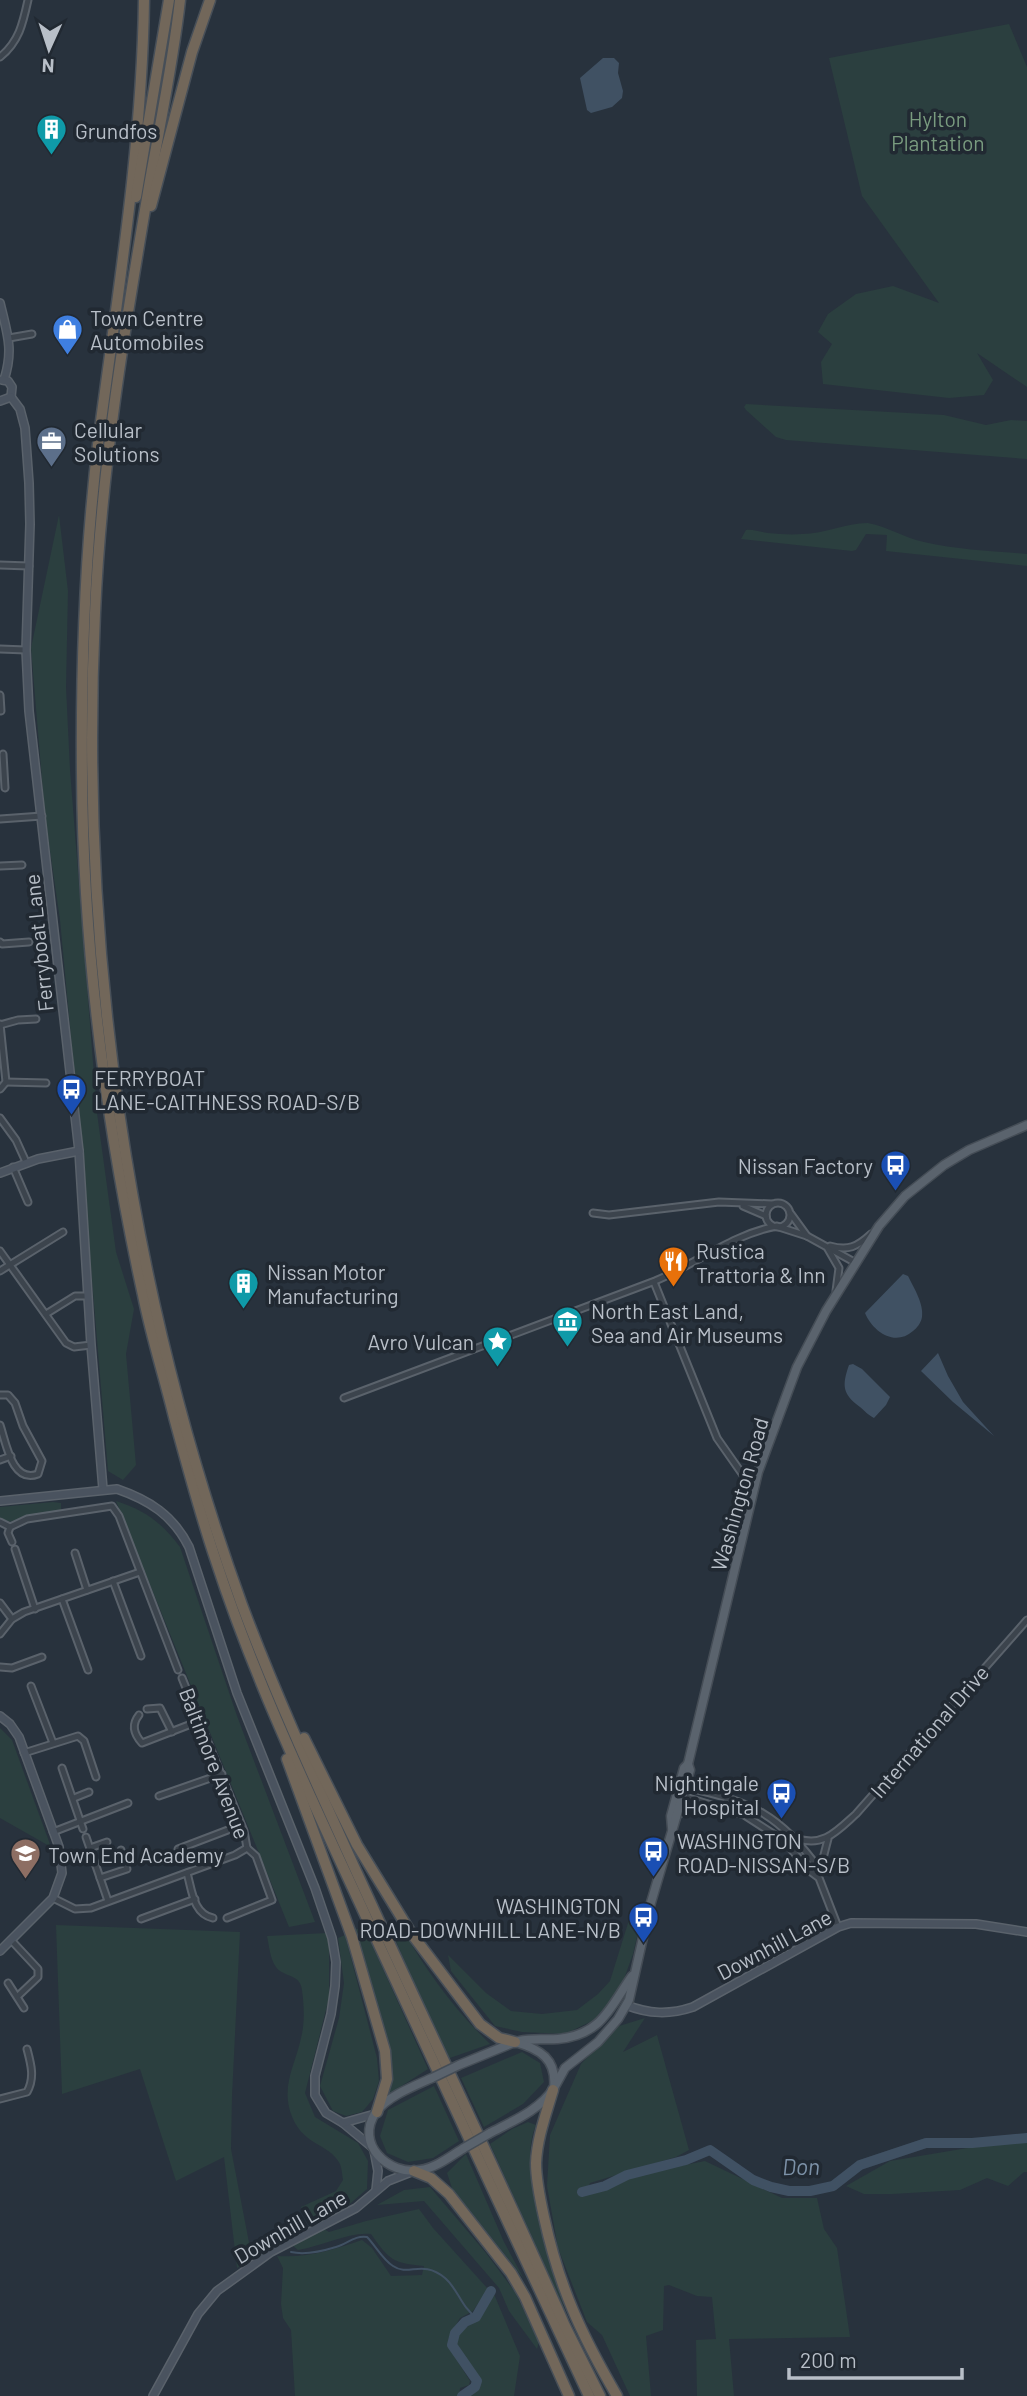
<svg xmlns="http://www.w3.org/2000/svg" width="1027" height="2396" viewBox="0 0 1027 2396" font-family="Barlow,sans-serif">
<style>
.green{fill:#2b3f3f}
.water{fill:#405163}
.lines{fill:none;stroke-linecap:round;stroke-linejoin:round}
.stream{stroke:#405163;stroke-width:2}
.river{stroke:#405163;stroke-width:10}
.street-casing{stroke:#5a626b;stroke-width:9}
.secondary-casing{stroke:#5a626b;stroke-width:10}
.primary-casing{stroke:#454d56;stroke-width:11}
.highway-casing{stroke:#474f58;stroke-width:13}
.street{stroke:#3c444d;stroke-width:5}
.secondary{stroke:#4a535f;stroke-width:7}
.primary{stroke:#5a636d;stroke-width:8}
.highway{stroke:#72675a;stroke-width:10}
.primary-bridge-casing{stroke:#454d56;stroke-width:11;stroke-linecap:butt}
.primary-bridge{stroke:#5a636d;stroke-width:8}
.labels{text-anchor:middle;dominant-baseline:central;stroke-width:7;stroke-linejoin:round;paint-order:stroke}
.park-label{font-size:21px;fill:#799b7f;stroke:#212932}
.poi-label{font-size:21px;fill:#b8bfc8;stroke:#212932;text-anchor:start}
.street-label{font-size:21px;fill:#b8bfc8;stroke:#212932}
.water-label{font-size:23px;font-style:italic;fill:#7c91a7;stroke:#212932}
</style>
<rect width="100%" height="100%" fill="#28323d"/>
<!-- green -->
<g class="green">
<polygon points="1009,24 1027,67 1027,387 977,353 993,380 984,395 949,398 823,384 821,362 832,344 818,332 828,314 856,294 893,286 939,303 862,196 829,58"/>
<polygon points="746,404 944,415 986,425 1011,420 1027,421 1027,459 786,440 776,437 746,410 744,407"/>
<polygon points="59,515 68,591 66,687 70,770 97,1113 116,1252 134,1309 126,1354 136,1465 123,1480 108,1471 77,1101 60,920 45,816 31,648"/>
<path d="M868,523c20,4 37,15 56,19 34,8 69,9 103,12v12l-141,-15 1,-16 -21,-1 -10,16 -4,1 -111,-12 5,-9c7,-1 14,2 22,3 11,1 23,2 34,1 23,0 43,-11 66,-11z"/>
<path d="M116,1501c30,10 45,21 64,46l57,169 78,206 -26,5z"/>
<polygon points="53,1502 61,1503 61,1511 31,1515 10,1522 0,1519 0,1507"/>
<polygon points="0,1728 12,1740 51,1847 0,1818"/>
<polygon points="629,1920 641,1920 633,1954 620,1990 594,2020 565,2034 522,2032 495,2026 451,1971 448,1955 486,1993 511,2011 542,2014 577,2010 598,1994 610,1981"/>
<polygon points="56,1925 240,1932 232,2096 231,2149 252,2258 237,2268 224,2157 176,2181 140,2069 62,2094"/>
<path d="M402,1928c23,42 53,82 88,116l-43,15 -56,-129z"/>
<polygon points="355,1929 365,1929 428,2069 386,2096 391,2083 391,2058"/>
<path d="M327,1933l2,11v54l-24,95 10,24 43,26 10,18 -1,28 -22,19 -36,14 -8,-15 35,-16 7,-11c-1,-5 -1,-11 -3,-16 -11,-22 -39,-17 -50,-53 -8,-28 6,-48 11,-73 4,-15 3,-33 1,-48 -2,-17 -18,-12 -26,-23 -6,-8 -7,-22 -9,-31z"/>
<polygon points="345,1935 377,2058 379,2081 373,2099 362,2112 346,2116 333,2111 320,2086 339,2018 344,1983 338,1938"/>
<polygon points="645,2018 623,2052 657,2035 689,2150 676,2157 590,2183 587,2192 645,2173 705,2161 782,2198 817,2198 824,2229 837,2248 850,2337 729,2339 734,2396 697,2396 696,2340 716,2339 712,2297 697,2296 669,2285 664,2286 663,2330 646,2336 651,2396 630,2396 602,2335 587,2322 558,2248 547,2186 550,2135 581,2064 616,2027"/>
<polygon points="522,2052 540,2063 544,2082 523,2104 484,2127 461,2078"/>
<polygon points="434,2086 459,2141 433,2158 408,2162 387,2153 380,2136 388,2110"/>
<path d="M528,2122l8,3c-20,44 16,145 31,191l-77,-172 22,-15z"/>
<polygon points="1027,2138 1027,2172 1024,2172 1008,2186 987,2178 960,2190 892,2194 864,2194 846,2186 890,2161"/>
<polygon points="466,2154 504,2242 524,2279 452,2188 447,2173"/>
<polygon points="430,2187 486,2253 515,2292 539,2342 537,2349 509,2311 499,2288 424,2201 377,2205 404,2190"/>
<path d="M419,2209l14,19 55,61 -15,22 -13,7 -11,19 -1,9 22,35 -1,4 -9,3 -1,8h-164l-4,-66 -8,-12 -2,-14 2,-36 -6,-12c31,2 56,-6 85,-16l10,8 19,28 31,-1 2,-9c-31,-3 -35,-6 -53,-32 -23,-2 -48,12 -73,16l-6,-5 30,-17 7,4 37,-11z"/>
<polygon points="494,2294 520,2356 514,2396 467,2396 480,2387 477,2376 454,2343 458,2333 479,2319"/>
</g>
<!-- water -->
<g class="water">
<polygon points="603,58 614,58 619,63 618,73 623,91 622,98 612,107 591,113 587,110 580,78"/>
<path d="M903,1274l5,2c6,12 16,28 14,41 -1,6 -5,11 -9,14 -18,16 -40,1 -48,-18z"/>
<polygon points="938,1353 948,1376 963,1402 994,1436 953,1402 921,1371"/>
<path d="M853,1364l9,5 28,28 -4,8 -12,13c-6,-3 -9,-7 -14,-11 -18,-13 -18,-22 -11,-42z"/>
</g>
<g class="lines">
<!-- stream -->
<path class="stream" d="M291,2252c13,3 32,-1 45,-5 11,-3 19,-12 31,-10 8,8 16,23 26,29 16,11 29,-7 52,12 13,11 16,29 31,39"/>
<!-- river -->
<g class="river">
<polyline points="582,2192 605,2186 627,2175 686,2160 710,2150 753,2180 771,2187 789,2191 810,2191 833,2186 860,2165 926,2143 972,2143 1027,2138"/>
<polyline points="462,2396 475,2387 477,2381 452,2345 455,2333 465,2322 476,2317 491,2291"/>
</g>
<defs>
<g id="street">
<path d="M0,57c19,-15 23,-34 28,-57"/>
<polyline points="9,338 32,334"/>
<polyline points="0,565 29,566"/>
<polyline points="0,649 26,650"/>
<polyline points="0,695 1,711"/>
<polyline points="3,754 5,788"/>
<polyline points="0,819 42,816"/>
<polyline points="0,866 22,865"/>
<polyline points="0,942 2,944 29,942"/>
<polyline points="0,1024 6,1082 0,1089"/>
<polyline points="0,1025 18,1020 36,1019"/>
<polyline points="6,1082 46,1083"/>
<polyline points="0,1118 16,1140 26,1162"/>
<polyline points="13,1167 28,1202"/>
<circle cx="778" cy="1215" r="12"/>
<polyline points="743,1206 766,1216"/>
<polyline points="593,1213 609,1215 719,1202 772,1204"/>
<polyline points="791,1214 807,1236"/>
<polyline points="779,1227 807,1236 856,1263"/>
<path d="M830,1246c18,5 27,1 41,-12"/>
<polyline points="828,1249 839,1268 836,1291"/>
<polyline points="0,1251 66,1343 74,1347 91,1345"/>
<polyline points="0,1271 63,1232"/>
<polyline points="654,1282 717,1438 745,1478"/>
<polyline points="46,1314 75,1296 87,1296"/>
<path d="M0,1395h8l7,8 8,23 19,35 -4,13c-26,10 -32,-31 -38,-49"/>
<path d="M344,1398l311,-117c41,-17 78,-47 122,-55"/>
<polyline points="0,1460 11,1456"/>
<polyline points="0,1522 10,1527"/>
<polyline points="10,1527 27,1519 112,1506 119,1516 178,1670"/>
<polyline points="10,1527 8,1533 12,1542"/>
<polyline points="15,1549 35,1609"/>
<polyline points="75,1553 87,1590"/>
<polyline points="113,1581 141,1656"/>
<polyline points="62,1599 88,1670"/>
<polyline points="0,1603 12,1619"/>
<polyline points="0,1634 12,1619 24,1612 140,1572"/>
<polyline points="0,1667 12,1668 42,1657"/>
<polyline points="182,1678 244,1831 247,1848"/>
<polyline points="31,1686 53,1743"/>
<polyline points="147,1709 160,1708 172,1732"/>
<path d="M139,1715c-8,10 -5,19 3,28l57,-22"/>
<polyline points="24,1753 78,1736 84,1741 96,1777"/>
<polyline points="62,1768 83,1829"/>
<path d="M685,1787c68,15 94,27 135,83"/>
<polyline points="159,1796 222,1774"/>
<polyline points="682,1796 744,1815 783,1840 811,1872 819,1878 838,1927"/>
<polyline points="74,1798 89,1792"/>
<polyline points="678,1815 691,1807 707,1804"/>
<polyline points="53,1832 128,1803"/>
<polyline points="86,1837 108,1901"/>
<path d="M796,1838c27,10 41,-7 60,-24l171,-194"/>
<polyline points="90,1848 107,1842"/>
<polyline points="178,1849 241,1825"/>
<polyline points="820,1870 828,1839"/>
<path d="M187,1873c5,17 6,41 26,45"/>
<polyline points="100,1878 127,1869 121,1850"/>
<polyline points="53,1898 75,1909 91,1908 235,1855 247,1848"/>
<polyline points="227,1918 272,1900 256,1856 247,1848"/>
<polyline points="141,1919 195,1899"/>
<polyline points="11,1940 38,1969 38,1977 18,1996"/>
<polyline points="8,1983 24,2008"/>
<path d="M0,2099l27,-7c8,-14 4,-28 0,-43"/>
</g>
<g id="secondary">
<path d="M0,303c7,30 14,46 4,77"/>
<polyline points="2,380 8,381 12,387 11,397"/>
<polyline points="11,397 20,409 25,428 29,483 30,524 26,650 29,711 79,1151 91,1345 103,1489"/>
<polyline points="0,401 11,397"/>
<polyline points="0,1173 38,1159 79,1151"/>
<path d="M0,1501l117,-12c32,11 56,26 72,58l48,146 78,195 17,50 4,24 -1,24 -4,28 -16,62v19l11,18 17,10 30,25"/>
<polyline points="0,1716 10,1724 19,1737 59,1847 62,1873 53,1898 0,1951"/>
<path d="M626,2005c23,9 43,10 67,2l145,-80 13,-4 125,1 51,8"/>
<polyline points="343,2123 375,2114"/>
<polyline points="374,2150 378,2171 376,2190"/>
<polyline points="153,2396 198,2314 217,2291 271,2252 356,2208 388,2181 411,2172"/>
</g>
<g id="primary">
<polyline points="672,1828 671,1816 684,1768 688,1764 758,1472 797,1367 826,1311 879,1226 905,1196 944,1165 969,1150 1027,1125"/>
<path d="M519,2041c13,-3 26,-1 39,-2 44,-4 52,-32 74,-63"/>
<path d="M459,2065l56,-23c25,7 42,17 39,46 -14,22 -41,33 -64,45"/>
<path d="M432,2078c-18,8 -44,18 -56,34 -22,32 13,64 44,58 16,-2 31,-14 44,-22"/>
<polyline points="554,2088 565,2068 598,2042 618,2019 629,2000 650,1906 690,1770 688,1764"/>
</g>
<g id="highway">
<path d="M144,0c-2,147 -26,291 -45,436 -14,112 -18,225 -17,338 1,175 24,351 61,521 8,41 21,81 31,122 13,48 26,97 42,144 40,123 97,241 151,358 73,159 148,318 222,477"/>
<path d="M180,0c-7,64 -21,128 -32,192 -24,140 -47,279 -53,421 -16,335 33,677 147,992 34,91 75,180 115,268 69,151 141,301 208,453l35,70"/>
<polyline points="136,197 169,0"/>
<polyline points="151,206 192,52 210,0"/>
<polyline points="304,1738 357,1845 411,1933 480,2024 499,2038 515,2042"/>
<polyline points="287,1759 352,1937 385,2051 387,2079 377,2112"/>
<path d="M553,2090c-7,24 -16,48 -17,73 0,18 4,36 8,54 15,70 37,117 73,179"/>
<polyline points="414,2171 431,2178 449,2194 511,2273 525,2297 569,2396"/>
</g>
</defs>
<!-- street casing -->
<use href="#street" class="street-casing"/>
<!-- secondary casing -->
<use href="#secondary" class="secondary-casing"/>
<!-- primary casing -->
<use href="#primary" class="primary-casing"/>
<!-- highway casing -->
<use href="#highway" class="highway-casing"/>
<!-- street -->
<use href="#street" class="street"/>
<!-- secondary -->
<use href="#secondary" class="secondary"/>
<!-- primary -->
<use href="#primary" class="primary"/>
<!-- highway -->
<use href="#highway" class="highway"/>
<defs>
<g id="primary-bridge">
<polyline points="432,2078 459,2065"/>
<polyline points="464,2148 490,2133"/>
</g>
</defs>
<!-- primary-bridge casing -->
<use href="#primary-bridge" class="primary-bridge-casing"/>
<!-- primary-bridge -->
<use href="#primary-bridge" class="primary-bridge"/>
</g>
<!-- icons -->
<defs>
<symbol id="building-pin" viewBox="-11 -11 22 30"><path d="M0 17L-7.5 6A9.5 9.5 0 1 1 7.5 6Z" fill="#0f9aa8" stroke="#212932"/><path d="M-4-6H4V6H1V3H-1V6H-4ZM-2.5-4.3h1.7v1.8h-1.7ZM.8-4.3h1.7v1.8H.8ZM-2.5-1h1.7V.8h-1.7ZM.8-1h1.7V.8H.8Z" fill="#fff"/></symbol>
<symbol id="shop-pin" viewBox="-11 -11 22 30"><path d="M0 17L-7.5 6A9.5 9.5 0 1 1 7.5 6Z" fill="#3f7fe0" stroke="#212932"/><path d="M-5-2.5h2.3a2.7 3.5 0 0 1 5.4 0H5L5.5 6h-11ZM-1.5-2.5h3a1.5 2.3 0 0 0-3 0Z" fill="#fff"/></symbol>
<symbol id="office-pin" viewBox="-11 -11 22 30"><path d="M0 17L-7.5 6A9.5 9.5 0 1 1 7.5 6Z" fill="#5c6f8a" stroke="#212932"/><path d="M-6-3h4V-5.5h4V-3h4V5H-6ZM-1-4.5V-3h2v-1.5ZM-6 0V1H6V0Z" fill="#fff"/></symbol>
<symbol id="bus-pin" viewBox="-11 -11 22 30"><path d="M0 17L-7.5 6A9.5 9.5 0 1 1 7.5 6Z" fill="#1a4fb4" stroke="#212932"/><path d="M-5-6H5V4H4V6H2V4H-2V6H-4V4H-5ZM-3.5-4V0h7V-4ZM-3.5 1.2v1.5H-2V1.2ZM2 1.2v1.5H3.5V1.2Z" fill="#fff"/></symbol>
<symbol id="restaurant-pin" viewBox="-11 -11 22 30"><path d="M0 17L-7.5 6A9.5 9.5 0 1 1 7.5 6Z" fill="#e8710a" stroke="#212932"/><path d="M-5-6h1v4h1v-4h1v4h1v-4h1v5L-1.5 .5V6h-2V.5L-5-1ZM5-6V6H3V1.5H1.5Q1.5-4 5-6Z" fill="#fff"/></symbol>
<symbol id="museum-pin" viewBox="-11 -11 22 30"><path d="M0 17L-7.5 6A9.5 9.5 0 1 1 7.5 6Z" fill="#0f9aa8" stroke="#212932"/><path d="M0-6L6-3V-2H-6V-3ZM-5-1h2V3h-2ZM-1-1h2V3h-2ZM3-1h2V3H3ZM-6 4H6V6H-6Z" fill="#fff"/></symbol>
<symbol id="sight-pin" viewBox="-11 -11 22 30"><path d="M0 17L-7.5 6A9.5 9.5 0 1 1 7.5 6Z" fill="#0f9aa8" stroke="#212932"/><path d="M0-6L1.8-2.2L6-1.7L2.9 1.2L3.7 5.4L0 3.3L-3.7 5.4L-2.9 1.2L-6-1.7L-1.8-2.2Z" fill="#fff"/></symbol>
<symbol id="school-pin" viewBox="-11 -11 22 30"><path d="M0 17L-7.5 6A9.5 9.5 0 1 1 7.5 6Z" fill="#8d6e63" stroke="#212932"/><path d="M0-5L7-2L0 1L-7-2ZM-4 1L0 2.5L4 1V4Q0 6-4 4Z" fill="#fff"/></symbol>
</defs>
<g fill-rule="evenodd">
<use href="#building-pin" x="34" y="112" width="35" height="47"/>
<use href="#shop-pin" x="50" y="312" width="35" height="47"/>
<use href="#office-pin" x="34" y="424" width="35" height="47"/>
<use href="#bus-pin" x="54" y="1072" width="35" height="47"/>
<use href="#bus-pin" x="878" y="1148" width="35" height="47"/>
<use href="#restaurant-pin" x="656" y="1244" width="35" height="47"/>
<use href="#building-pin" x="226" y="1266" width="35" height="47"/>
<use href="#museum-pin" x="550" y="1304" width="35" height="47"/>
<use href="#sight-pin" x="480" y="1324" width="35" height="47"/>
<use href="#bus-pin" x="764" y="1776" width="35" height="47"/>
<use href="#bus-pin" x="636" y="1834" width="35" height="47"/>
<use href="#school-pin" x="8" y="1836" width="35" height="47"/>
<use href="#bus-pin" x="626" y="1900" width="35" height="47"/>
</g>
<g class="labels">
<!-- park labels -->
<g class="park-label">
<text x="938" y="118">Hylton<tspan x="938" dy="24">Plantation</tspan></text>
</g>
<!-- poi labels -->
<g class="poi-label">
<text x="75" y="130">Grundfos</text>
<text x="90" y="317">Town Centre<tspan x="90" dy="24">Automobiles</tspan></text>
<text x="74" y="429">Cellular<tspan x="74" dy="24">Solutions</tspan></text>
<text x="94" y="1077">FERRYBOAT<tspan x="94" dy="24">LANE-CAITHNESS ROAD-S/B</tspan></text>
<text x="873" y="1165" text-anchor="end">Nissan Factory</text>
<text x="696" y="1250">Rustica<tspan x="696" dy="24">Trattoria &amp; Inn</tspan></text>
<text x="267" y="1271">Nissan Motor<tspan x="267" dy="24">Manufacturing</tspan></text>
<text x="591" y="1310">North East Land,<tspan x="591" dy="24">Sea and Air Museums</tspan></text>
<text x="474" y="1341" text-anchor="end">Avro Vulcan</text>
<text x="759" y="1782" text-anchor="end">Nightingale<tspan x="759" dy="24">Hospital</tspan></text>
<text x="677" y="1840">WASHINGTON<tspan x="677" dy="24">ROAD-NISSAN-S/B</tspan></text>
<text x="48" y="1854">Town End Academy</text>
<text x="621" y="1905" text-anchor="end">WASHINGTON<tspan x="621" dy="24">ROAD-DOWNHILL LANE-N/B</tspan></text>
</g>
<!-- street labels -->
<g class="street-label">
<text transform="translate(38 943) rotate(-96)">Ferryboat Lane</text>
<text transform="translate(739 1494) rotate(-74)">Washington Road</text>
<text transform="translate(929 1731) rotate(-49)">International Drive</text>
<text transform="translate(215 1763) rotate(69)">Baltimore Avenue</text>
<text transform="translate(774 1944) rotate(-28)">Downhill Lane</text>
<text transform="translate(290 2226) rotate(-30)">Downhill Lane</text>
</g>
<!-- water labels -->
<g class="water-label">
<text transform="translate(801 2166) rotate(-1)">Don</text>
</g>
</g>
<!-- north arrow -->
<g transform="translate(49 49) rotate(183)" stroke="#212932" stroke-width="5" paint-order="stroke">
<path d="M0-5L12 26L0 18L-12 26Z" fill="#b8bfc8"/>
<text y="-10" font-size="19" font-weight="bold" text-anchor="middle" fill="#b8bfc8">N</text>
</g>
<!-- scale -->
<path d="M789 2368v10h173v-10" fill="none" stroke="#b8bfc8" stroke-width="3.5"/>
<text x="800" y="2368" font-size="21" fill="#b8bfc8" stroke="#212932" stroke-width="5" paint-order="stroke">200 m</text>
</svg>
